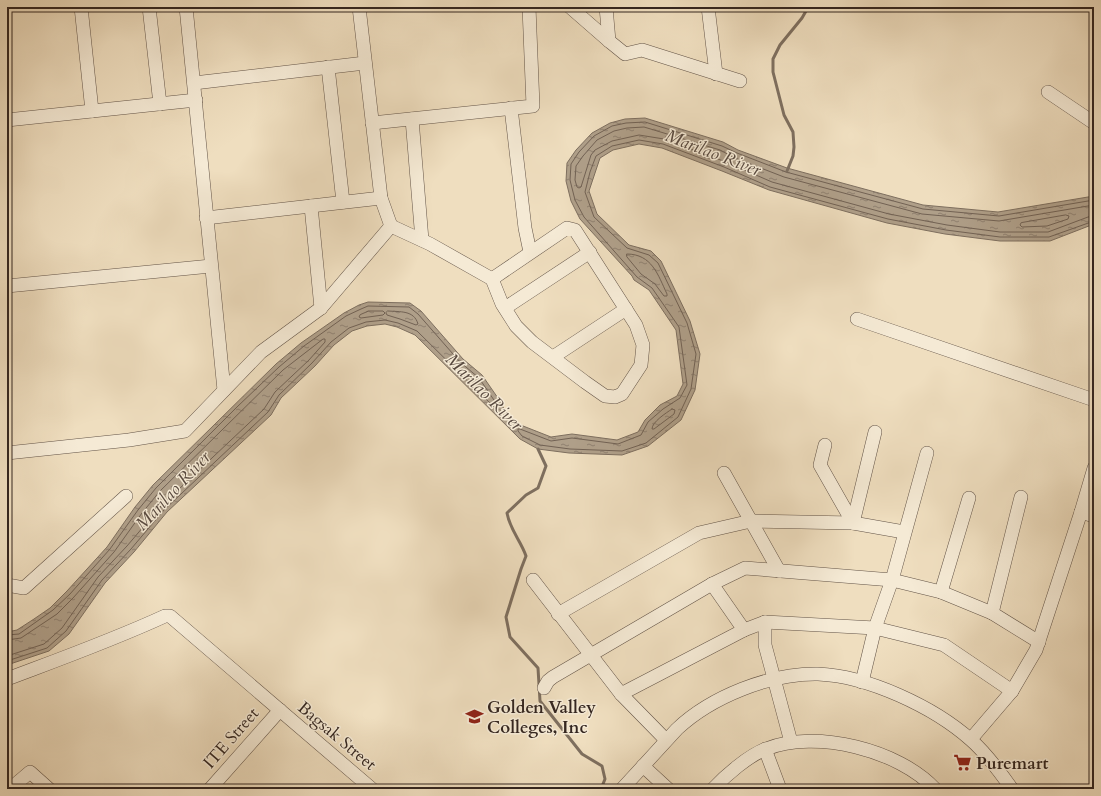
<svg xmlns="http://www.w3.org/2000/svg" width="1101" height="796" viewBox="0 0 1101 796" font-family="Cardo,serif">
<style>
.water{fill:url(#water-ripples);stroke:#7e6f5f}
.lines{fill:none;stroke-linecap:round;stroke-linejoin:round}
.shore{stroke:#726254;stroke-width:1}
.stream{stroke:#7e6f5f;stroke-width:3}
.minor-casing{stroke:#635448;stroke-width:14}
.minor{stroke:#f5ead5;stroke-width:13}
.labels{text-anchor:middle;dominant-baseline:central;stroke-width:3;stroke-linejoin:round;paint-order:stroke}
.poi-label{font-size:17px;font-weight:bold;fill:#342620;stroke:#f5ead5;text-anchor:start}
.street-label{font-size:17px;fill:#342620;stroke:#f5ead5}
.water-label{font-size:18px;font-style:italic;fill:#594a40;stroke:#f5ead5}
</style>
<defs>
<pattern id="water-ripples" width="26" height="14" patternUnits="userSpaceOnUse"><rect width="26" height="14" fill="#af9f89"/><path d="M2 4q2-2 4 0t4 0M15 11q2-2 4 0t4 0" fill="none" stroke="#8f8170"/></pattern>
</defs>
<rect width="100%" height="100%" fill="#efdebf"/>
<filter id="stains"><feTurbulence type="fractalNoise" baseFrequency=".005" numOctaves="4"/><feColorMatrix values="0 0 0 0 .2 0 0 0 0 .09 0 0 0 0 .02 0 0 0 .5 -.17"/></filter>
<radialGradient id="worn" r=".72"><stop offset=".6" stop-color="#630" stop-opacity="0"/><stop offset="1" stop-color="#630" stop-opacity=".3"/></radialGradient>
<!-- water -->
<polygon class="water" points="645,118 723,142 738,150 787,168 923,205 998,212 1094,196 1094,224 1050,241 1000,241 945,234 887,223 769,190 722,171 662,148 639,144 613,150 600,158 589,191 597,214 629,245 651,251 661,261 690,321 700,354 695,390 681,420 648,446 622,455 569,453 538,449 520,439 415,335 397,327 385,324 367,326 352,331 334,345 315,366 281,398 271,415 167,512 134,552 105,583 69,634 49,651 7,665 7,632 17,630 34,619 50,608 67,591 107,547 135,507 153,485 276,364 301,343 344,313 359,305 368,302 410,303 421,311 463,359 482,375 500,401 506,413 518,424 551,437 572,434 617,440 638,432 645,420 660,405 677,396 683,384 676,330 649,290 634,280 632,276 580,219 571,201 566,181 567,163 576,150 592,133 610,123 625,119"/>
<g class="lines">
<!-- shore -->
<g class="shore">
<polyline points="1094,200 999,216 923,209 786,172 737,153 722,146 645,122 626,123 612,126 594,136 579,152 571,164 570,180 575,200 584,217 637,277 652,288 679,327 687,385 680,398 663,409 648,422 641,435 618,444 572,438 551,441 520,429 518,429 518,431 522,436 540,445 570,449 622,451 646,443 678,417 691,389 696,354 687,323 658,263 649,255 627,248 594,217 585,192 590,172 596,156 612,146 639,140 663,144 724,167 770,187 888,219 946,230 1000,237 1049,237 1094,221"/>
<polyline points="1094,205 999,221 922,214 784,177 735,158 720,150 644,127 627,128 614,131 597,140 583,156 576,166 575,180 577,187 579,188 581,187 591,155 595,150 612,141 639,135 664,139 726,162 772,182 889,214 947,225 1000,232 1048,232 1088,217 1094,216"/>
<polygon points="1066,215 1069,216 1068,219 1047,226 1022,227 1020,225 1021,223"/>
<path d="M627,254c25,0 31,21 40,40v2h-3l-9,-12 -14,-10 -14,-17z"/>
<polygon points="369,311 383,311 385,313 383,315 361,318 359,317 360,315"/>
<path d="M388,311c12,1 26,-1 30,13l-2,1 -16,-6 -13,-4 -1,-2z"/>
<path d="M672,409l3,1 -1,4 -20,15h-2c0,-7 14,-16 20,-20z"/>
<polyline points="7,635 19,634 53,610 70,594 110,549 138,510 156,488 238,406 279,367 304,346 346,316 361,309 368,306 409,307 418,314 460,362 479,378 498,406 497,409 495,408 417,331 398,323 385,320 366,322 349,328 331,342 312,363 279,395 268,412 164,510 131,549 102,580 66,631 47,648 7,661"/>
<polyline points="7,640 21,638 57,614 73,598 114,552 142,513 160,491 283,370 323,339 325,339 325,342 309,360 275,392 264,409 161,506 127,546 98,577 62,628 44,644 7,656"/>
</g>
<!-- stream -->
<g class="stream">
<polyline points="787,171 793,156 794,147 793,132 784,115 773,72 773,59 780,45 802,18 806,11 807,7"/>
<path d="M538,449l8,17 -8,22 -12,7 -19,18c3,17 14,28 19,43l-5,13 -15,48 4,20 28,31 2,33 42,53 20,12 3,13 -4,10"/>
</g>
<defs>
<g id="minor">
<polyline points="81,7 92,111"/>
<polyline points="149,7 160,104"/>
<polyline points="186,7 224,390"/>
<polyline points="359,7 381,198 391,226"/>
<polyline points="570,7 609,41 625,54 642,50 740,81"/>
<polyline points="606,7 609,41"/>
<polyline points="708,7 716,74"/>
<polyline points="328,67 343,202"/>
<polyline points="194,83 365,63"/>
<polyline points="1048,92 1094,123"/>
<polyline points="511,108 525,228 530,252"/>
<polyline points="412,119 422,240"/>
<polyline points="7,120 196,100"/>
<polyline points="372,123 533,106 529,7"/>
<polyline points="311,206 321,308"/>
<polyline points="206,218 381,198"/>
<polyline points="391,226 430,244 492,279 502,304 516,326 532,342 585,382 605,396 615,397 622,394 641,365 643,345 636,325 575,230 567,228 492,279"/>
<polyline points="7,286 211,266"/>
<polyline points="505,308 590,252"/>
<polyline points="857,319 1094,400"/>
<polyline points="553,357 626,309"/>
<polyline points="825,445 820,465 853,523"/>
<polyline points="7,453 129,440 185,431 261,352 321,308 391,226"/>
<polyline points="724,473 779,571"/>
<polyline points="1081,512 1094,516"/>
<polyline points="853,523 875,432"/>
<polyline points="533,580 621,694 666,740"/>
<polyline points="712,584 744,630"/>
<polyline points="7,585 24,588 126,496"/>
<polyline points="941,592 969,498"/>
<polyline points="992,613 1021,497"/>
<polyline points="558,614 699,533 751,521 853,523 904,532"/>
<polyline points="765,622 765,645 791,742"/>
<path d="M7,679c53,-20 106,-39 158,-63h5l202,173"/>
<polyline points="862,682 875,628 892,580 927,453"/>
<polyline points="544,688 548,681 553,677 712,584 745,568 892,580 941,592 992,613 1039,642"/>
<polyline points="621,694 744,630 765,622 875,628 944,645 1012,691"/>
<polyline points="971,739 1012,691 1036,650 1081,512 1094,468"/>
<polyline points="765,749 780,789"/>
<polyline points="643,766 668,789"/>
<polyline points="10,789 30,772 49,789"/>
<polyline points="210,789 280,710"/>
<path d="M622,789l55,-60c34,-32 93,-56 141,-55 50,2 116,33 153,66 16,14 29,32 41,49"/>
<path d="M713,789c12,-13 36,-34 53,-40 50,-20 133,1 169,40"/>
</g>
</defs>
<!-- minor casing -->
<use href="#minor" class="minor-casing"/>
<!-- minor -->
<use href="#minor" class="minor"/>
</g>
<!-- icons -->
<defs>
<symbol id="school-bare" viewBox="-9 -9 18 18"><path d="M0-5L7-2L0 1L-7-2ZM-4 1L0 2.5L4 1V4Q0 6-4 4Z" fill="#8f2418" stroke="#f5ead5" stroke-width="2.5" paint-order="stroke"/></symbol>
<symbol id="supermarket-bare" viewBox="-9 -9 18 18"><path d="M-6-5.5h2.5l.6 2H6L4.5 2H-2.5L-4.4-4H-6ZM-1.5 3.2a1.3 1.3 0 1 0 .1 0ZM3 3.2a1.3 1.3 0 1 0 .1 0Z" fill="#8f2418" stroke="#f5ead5" stroke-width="2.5" paint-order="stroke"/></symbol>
</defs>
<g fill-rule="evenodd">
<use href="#school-bare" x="462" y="704" width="25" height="25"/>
<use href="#supermarket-bare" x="950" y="750" width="25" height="25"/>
</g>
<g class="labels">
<!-- poi labels -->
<g class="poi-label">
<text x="487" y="707">Golden Valley<tspan x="487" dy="20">Colleges, Inc</tspan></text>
<text x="976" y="763">Puremart</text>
</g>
<!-- street labels -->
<g class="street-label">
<text transform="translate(337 736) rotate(40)">Bagsak Street</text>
<text transform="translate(231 738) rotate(-49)">ITE Street</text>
</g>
<!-- water labels -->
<g class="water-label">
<text transform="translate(713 153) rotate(21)">Marilao River</text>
<text transform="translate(484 392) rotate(45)">Marilao River</text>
<text transform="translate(173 491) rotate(-47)">Marilao River</text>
</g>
</g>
<!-- margin -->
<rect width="1101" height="796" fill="none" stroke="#efdebf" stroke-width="24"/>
<rect x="8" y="8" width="1085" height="780" fill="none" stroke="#342620" stroke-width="2"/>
<rect x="12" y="12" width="1077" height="772" fill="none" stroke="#342620"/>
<rect width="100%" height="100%" filter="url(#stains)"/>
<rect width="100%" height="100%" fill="url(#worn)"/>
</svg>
